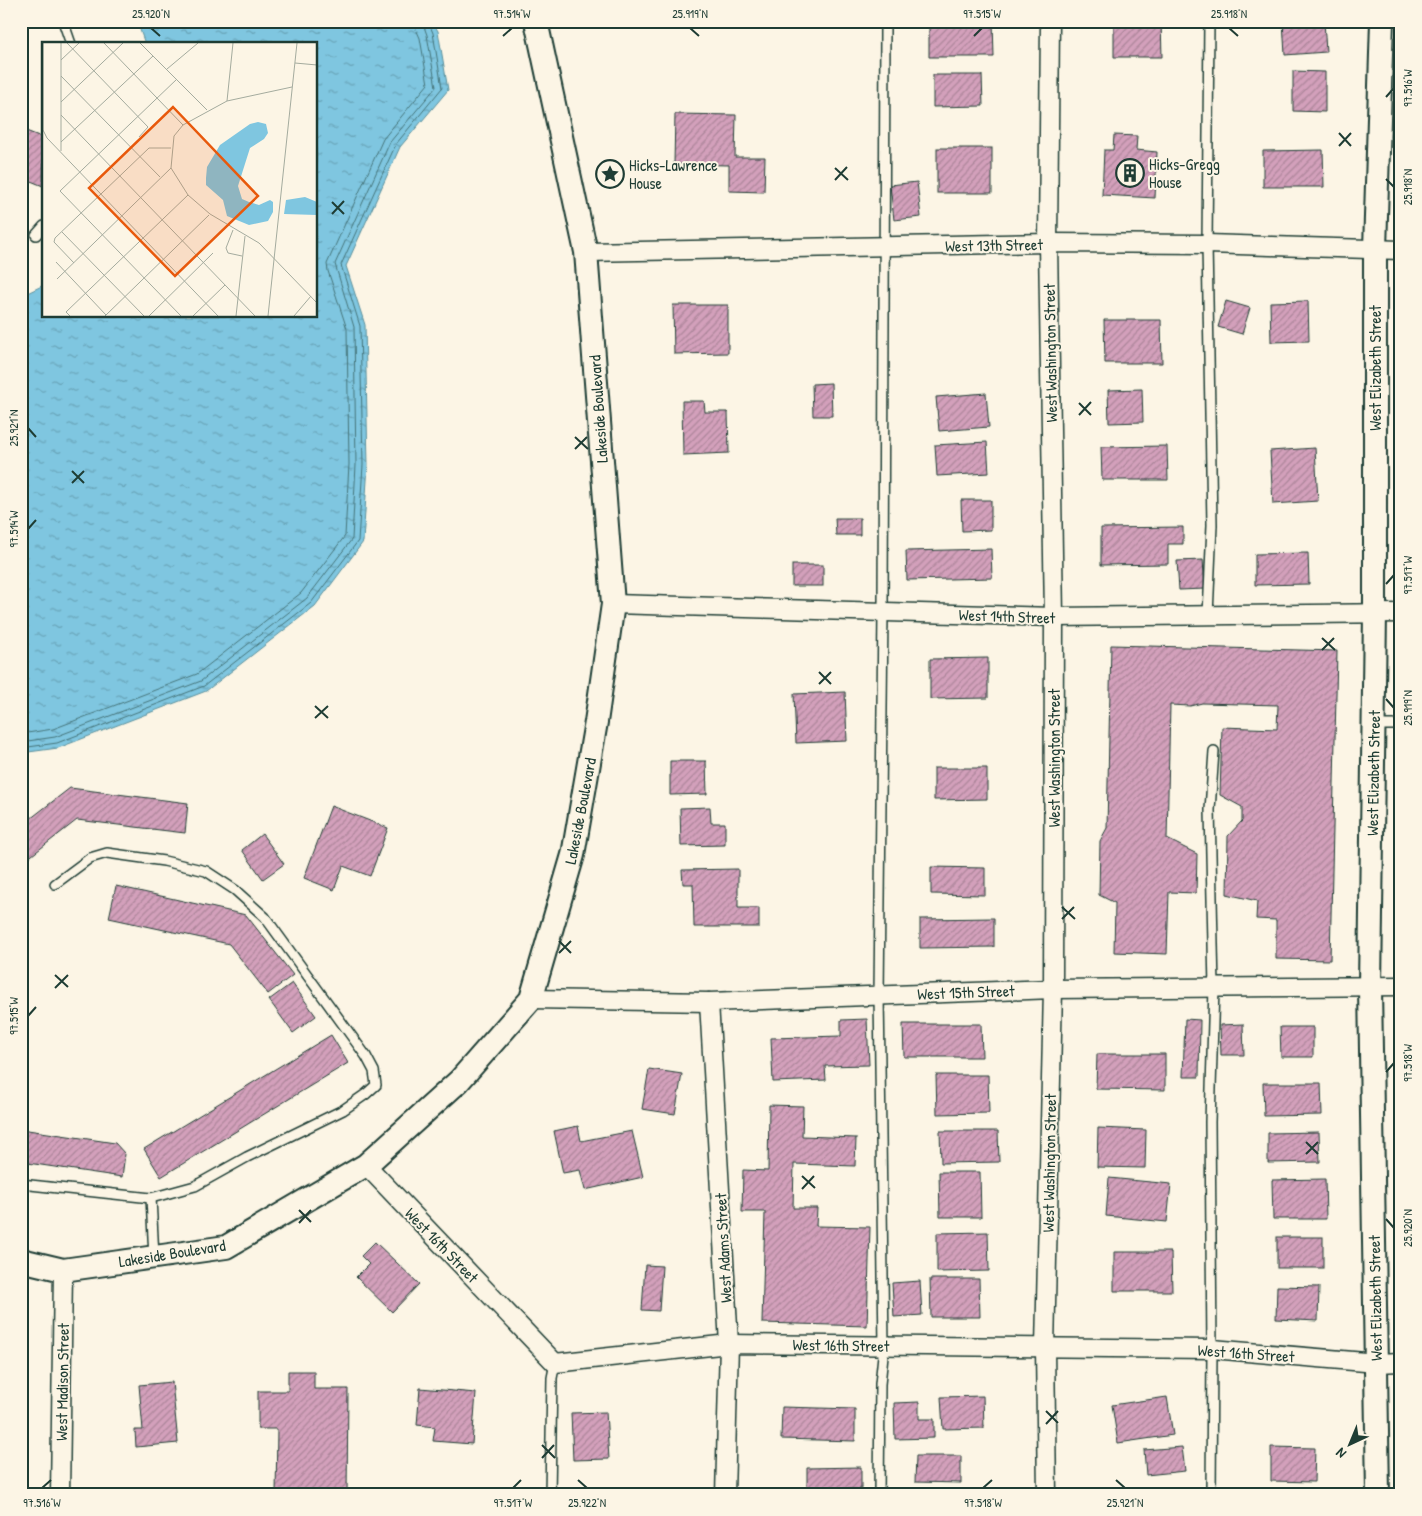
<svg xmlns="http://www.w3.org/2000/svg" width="1422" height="1516" viewBox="0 0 1422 1516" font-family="'Patrick Hand',sans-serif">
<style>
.water{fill:url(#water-ripples);stroke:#598f9b}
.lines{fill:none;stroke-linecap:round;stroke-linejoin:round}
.shore{stroke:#457479;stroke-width:1}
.building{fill:url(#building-hatch);stroke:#1f3d34}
.service-casing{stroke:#1f3d34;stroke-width:12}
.minor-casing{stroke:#1f3d34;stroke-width:21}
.tertiary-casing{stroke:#1f3d34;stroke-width:26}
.service{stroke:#fcf5e5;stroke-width:9}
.minor{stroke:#fcf5e5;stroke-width:18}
.tertiary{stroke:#fcf5e5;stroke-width:22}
.ticks{fill:none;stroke:#1f3d34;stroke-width:2}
.labels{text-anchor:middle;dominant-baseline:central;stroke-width:4;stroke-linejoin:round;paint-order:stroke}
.poi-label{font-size:16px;fill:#1f3d34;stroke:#fcf5e5;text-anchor:start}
.street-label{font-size:16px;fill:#1f3d34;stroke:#fcf5e5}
.inset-road{fill:none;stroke:#a4ab9e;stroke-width:1}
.view{fill:#e8590c;fill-opacity:0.15;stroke:#e8590c;stroke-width:2.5}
.inset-edge{fill:none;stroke:#1f3d34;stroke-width:2.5}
.neatline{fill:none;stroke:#1f3d34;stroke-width:2}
.ticks-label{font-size:12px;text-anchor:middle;fill:#1f3d34}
</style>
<defs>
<pattern id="water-ripples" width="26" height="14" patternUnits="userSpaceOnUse" patternTransform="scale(1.25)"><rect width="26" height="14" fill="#7fc6e0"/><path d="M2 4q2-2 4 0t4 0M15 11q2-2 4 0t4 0" fill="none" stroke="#67a2b6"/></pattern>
<pattern id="building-hatch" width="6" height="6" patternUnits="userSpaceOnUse" patternTransform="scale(1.25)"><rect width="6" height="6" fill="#d3a0bb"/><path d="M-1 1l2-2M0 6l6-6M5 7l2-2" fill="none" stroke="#ab8499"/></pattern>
</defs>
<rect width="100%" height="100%" fill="#fcf5e5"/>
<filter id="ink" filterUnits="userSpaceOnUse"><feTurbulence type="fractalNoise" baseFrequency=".02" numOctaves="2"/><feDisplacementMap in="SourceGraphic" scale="10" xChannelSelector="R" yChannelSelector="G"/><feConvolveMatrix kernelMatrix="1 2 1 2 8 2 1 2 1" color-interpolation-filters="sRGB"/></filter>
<g filter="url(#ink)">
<!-- water -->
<polygon class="water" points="137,21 432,21 438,31 448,90 400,147 346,266 365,325 368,465 363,542 315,606 206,691 58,748 21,753 21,296 44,285 44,316 316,316 316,44 145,44"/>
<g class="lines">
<!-- shore -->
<g class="shore">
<polyline points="21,734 53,729 197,674 301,593 345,536 349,464 347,329 328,271 327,264 383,139 428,84 420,38 416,29 414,21"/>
<polyline points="21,742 55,737 201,681 307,598 352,539 356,465 354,327 335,264 390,142 436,87 427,35 422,21"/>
<polyline points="21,748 57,743 204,686 311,603 358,541 363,465 360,326 341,265 396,144 442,88 433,33 428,21"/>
</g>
</g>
<!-- building -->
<g class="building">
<polygon points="929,21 993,21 994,57 929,57"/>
<polygon points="1114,21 1161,21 1162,57 1114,57"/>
<polygon points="1283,21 1324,21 1326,52 1285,55"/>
<polygon points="1293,71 1325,72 1325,112 1293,111"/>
<polygon points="933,75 982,75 983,106 933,107"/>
<polygon points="675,114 736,115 735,157 765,157 764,192 729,191 729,165 674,164"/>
<polygon points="21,129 44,138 43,186 21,177"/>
<polygon points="1114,135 1137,136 1136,150 1157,152 1155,198 1102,195 1104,150 1113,150"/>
<rect x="937" y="148" width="55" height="45"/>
<polygon points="1323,150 1324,187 1263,187 1263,151"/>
<polygon points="917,182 921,217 894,220 890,185"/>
<polygon points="1226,301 1250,308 1242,334 1218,327"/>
<polygon points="1308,301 1309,341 1271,342 1270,302"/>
<polygon points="673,305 728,305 728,353 674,354"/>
<polygon points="1104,320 1161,320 1162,363 1105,363"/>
<polygon points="831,383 832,416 813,416 812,384"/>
<polygon points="1142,389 1143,422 1109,423 1108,390"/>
<polygon points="986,393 989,427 939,431 936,397"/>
<polygon points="682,401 704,401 705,412 728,412 729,453 683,455"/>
<polygon points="987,442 989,473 937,476 935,445"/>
<polygon points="1167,446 1168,480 1102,480 1101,447"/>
<polygon points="1315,448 1318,501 1273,504 1270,451"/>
<polygon points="961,500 991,500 991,530 962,531"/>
<polygon points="835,518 860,518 860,535 836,535"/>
<polygon points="1183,527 1183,544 1168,544 1168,564 1101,565 1101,528"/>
<polygon points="991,549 992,578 907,580 906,551"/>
<polygon points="1308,553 1309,584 1255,585 1255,554"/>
<polygon points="1203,560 1205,589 1179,590 1177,561"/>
<rect x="792" y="565" width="31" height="21"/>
<polygon points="1111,645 1337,651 1330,960 1276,959 1276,920 1256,919 1257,901 1227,894 1228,836 1242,821 1242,807 1220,795 1222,727 1277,729 1278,705 1202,703 1190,706 1170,705 1167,839 1197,854 1196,893 1169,892 1167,954 1114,952 1115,903 1099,895 1100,841 1107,828"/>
<polygon points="988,658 988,698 930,699 930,659"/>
<polygon points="845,692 847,741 796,743 794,694"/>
<polygon points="670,761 706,761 707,794 670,795"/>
<polygon points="934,768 987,768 987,799 934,800"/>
<polygon points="70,788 188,803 185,833 77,820 27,859 21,858 21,826"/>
<polygon points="331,806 388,828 370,876 343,866 334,890 304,878"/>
<polygon points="710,807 711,823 725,823 725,845 681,846 680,808"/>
<polygon points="262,834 284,864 263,879 242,850"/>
<polygon points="931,867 985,868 985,895 931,894"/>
<polygon points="738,869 738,908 759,908 759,927 694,927 693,884 683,884 682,870"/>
<polygon points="116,886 246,915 293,975 268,994 229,944 109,918"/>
<polygon points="994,918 994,947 920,948 920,919"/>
<polygon points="292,983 316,1016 293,1033 269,1000"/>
<polygon points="867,1019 869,1065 825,1066 826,1080 773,1082 771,1038 841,1036 841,1020"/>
<polygon points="1185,1019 1200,1020 1199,1077 1183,1077"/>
<polygon points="903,1024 981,1024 982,1057 904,1057"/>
<polygon points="1243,1024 1244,1055 1221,1055 1220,1025"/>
<polygon points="1280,1027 1313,1027 1313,1057 1281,1057"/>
<polygon points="331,1035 348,1063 161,1177 144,1149"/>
<polygon points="1097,1054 1165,1054 1165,1090 1096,1089"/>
<polygon points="649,1069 682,1074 675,1114 642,1109"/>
<polygon points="936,1075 988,1075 989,1113 937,1114"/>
<polygon points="1263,1083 1321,1083 1322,1115 1264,1116"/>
<polygon points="769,1105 803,1106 802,1136 856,1138 855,1166 794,1164 793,1208 817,1208 816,1226 870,1227 867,1326 762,1323 765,1212 742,1212 743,1170 768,1171"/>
<polygon points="578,1126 581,1141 632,1131 643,1177 585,1190 580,1170 563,1173 554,1131"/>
<polygon points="1098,1128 1146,1130 1145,1168 1097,1167"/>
<polygon points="21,1129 115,1143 125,1154 122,1177 21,1162"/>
<polygon points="940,1131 998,1131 999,1162 941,1163"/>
<polygon points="1319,1132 1320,1162 1268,1163 1268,1133"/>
<polygon points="939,1172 980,1172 981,1217 940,1217"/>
<polygon points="1109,1178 1171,1184 1167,1222 1106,1216"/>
<polygon points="1325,1179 1326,1219 1273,1219 1272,1180"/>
<polygon points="988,1232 989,1271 937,1272 937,1233"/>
<rect x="1277" y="1237" width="46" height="31"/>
<polygon points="375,1242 419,1284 392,1312 356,1277 369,1264 361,1256"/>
<polygon points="1114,1252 1171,1252 1172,1291 1114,1291"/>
<polygon points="645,1265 662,1266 659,1311 642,1310"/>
<polygon points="930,1279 979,1279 980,1317 931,1317"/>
<polygon points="920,1281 922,1315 894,1317 892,1283"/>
<polygon points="1277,1286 1319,1287 1318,1321 1276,1319"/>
<polygon points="288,1371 314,1371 314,1389 348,1389 347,1495 276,1495 277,1429 258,1429 258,1391 288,1391"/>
<polygon points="172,1382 178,1443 136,1447 135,1430 143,1430 139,1385"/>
<polygon points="420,1388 476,1393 472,1444 433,1441 435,1427 417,1425"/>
<polygon points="983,1396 984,1428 943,1429 941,1397"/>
<polygon points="1167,1397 1173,1435 1118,1443 1112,1405"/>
<polygon points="919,1402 919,1419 934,1419 934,1438 895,1439 894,1403"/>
<polygon points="782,1407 855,1409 855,1441 781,1439"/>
<polygon points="606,1412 609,1459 573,1460 571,1413"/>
<polygon points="1182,1447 1185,1471 1146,1475 1144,1450"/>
<polygon points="1271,1447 1315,1448 1314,1482 1271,1481"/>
<polygon points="916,1456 961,1456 961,1483 915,1482"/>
<polygon points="861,1467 861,1489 807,1489 807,1468"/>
</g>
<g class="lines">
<defs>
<g id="service">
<polyline points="63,21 71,44"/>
<polyline points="36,235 44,226"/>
<polyline points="1208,615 1212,525 1207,244 1209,21"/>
<polyline points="1374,725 1401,725"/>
<polyline points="21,1184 151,1198 195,1186 247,1157 343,1110 366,1094 376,1085 374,1071 366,1056 265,917 235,890 206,871 164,861 107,853 90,858 55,884"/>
<polyline points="151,1198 154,1257"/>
<polyline points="550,1495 552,1378 555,1363"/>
<polyline points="879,1495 880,1384 884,1346 879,995 883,612 885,21"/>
<polyline points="1211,1495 1212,1349 1210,1122 1214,988 1210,810 1214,751"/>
</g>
<g id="minor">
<polyline points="586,252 1048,243 1207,244 1401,250"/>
<polyline points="613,604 1054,617 1401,613"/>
<polyline points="531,999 709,1002 1053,989 1401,986"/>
<polyline points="709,1002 729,1344 725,1495"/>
<polyline points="366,1165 555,1363 729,1344 1212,1349 1377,1363 1401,1362"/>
<polyline points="60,1495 63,1270"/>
<polyline points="1047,1495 1045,1348 1053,989 1054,617 1048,243 1050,21"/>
</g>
<g id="tertiary">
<polyline points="21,1260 63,1270 226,1247 366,1165 459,1081 531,999 573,855 596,722 613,604 586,252 536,21"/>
<polyline points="1378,1495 1370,987 1375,613 1375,249 1382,21"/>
</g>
</defs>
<!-- service casing -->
<use href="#service" class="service-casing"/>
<!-- minor casing -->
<use href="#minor" class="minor-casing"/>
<!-- tertiary casing -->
<use href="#tertiary" class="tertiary-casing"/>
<!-- service -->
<use href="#service" class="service"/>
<!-- minor -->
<use href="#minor" class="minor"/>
<!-- tertiary -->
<use href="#tertiary" class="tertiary"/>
</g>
</g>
<!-- ticks -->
<path class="ticks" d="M151,28l9,8M690,28l9,8M1229,28l9,8M503,36l9,-8M974,36l8,-8M1386,97l8,-9M1339,133l12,13M1339,146l12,-13M835,168l13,12M1386,179l8,8M835,180l12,-13M332,202l12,12M332,214l12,-13M1079,403l12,12M1079,415l12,-13M28,428l8,9M575,437l13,12M575,449l12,-12M72,471l12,12M72,483l12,-12M28,529l8,-9M1386,584l8,-9M1322,638l13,12M1322,650l12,-12M819,672l12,12M819,684l12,-12M1386,699l8,9M315,706l13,12M315,718l13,-12M1062,907l13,12M1062,919l12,-12M559,941l12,12M559,953l12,-12M55,975l13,12M55,988l13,-13M28,1016l8,-9M1386,1072l8,-9M1306,1142l12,12M1306,1154l12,-12M802,1176l13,12M802,1189l12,-13M299,1210l12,12M1386,1219l8,9M299,1223l12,-13M1046,1411l12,12M1046,1424l12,-13M542,1445l13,13M542,1458l12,-13M578,1480l9,8M1116,1480l9,8M42,1488l9,-8M513,1488l8,-8M983,1488l9,-8"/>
<!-- icons -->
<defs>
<symbol id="building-ring" viewBox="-11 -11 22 22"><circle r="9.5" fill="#fcf5e5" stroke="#1f3d34" stroke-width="1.5"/><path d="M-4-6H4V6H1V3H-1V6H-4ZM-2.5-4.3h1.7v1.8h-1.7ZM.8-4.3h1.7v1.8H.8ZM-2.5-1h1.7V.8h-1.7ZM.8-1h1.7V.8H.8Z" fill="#1f3d34"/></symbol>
<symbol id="sight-ring" viewBox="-11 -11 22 22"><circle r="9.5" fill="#fcf5e5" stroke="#1f3d34" stroke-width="1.5"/><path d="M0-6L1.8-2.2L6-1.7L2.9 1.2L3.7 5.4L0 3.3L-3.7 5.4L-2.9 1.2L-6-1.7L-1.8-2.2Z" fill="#1f3d34"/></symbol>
</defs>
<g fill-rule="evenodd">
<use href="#building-ring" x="1114" y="157" width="32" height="32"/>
<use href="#sight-ring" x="594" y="158" width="32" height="32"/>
</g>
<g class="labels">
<!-- poi labels -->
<g class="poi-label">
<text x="1149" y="164">Hicks-Gregg<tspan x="1149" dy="18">House</tspan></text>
<text x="629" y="165">Hicks-Lawrence<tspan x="629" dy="18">House</tspan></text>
</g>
<!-- street labels -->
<g class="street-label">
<text transform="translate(994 245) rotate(-1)">West 13th Street</text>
<text transform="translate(1050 353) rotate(-91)">West Washington Street</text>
<text transform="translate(1375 368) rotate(-90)">West Elizabeth Street</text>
<text transform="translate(598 409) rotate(-94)">Lakeside Boulevard</text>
<text transform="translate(1007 616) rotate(2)">West 14th Street</text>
<text transform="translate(1054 758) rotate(-90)">West Washington Street</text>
<text transform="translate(1373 773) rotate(-89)">West Elizabeth Street</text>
<text transform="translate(580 811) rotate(-79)">Lakeside Boulevard</text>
<text transform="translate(966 992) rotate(-2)">West 15th Street</text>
<text transform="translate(1049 1163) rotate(-89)">West Washington Street</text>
<text transform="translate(442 1245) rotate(46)">West 16th Street</text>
<text transform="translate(723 1248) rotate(-93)">West Adams Street</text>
<text transform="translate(172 1253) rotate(-9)">Lakeside Boulevard</text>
<text transform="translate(1375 1298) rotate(-91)">West Elizabeth Street</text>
<text transform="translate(841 1345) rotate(1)">West 16th Street</text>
<text transform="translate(1246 1353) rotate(4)">West 16th Street</text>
<text transform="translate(62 1382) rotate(-89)">West Madison Street</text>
</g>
</g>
<!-- overview -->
<g transform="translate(42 42)">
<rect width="275" height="275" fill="#fcf5e5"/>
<path d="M216,80l8,2 2,9 -4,6 -14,9 -12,38 4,13 7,3 10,3 11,-5 3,2v10l-5,9 -19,4 -22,-9 -4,-16 -17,-15v-7l1,-11 13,-22 30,-21zM263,155l12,5v13l-33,-1 2,-14z" fill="#7fc6e0"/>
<path class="inset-road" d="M1,1v87l4,8 171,178M19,1v108M25,1l81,84 -9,10M62,1l79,82M98,1l67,67M19,18l18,-17M253,21l22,2M125,27l31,-26M19,34l99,101M135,37l-117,112 121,125M250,45l-65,14 -44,24 -9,11 -3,32 17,27 22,19 49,29 58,60M185,59l6,-58M19,60l62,-59M19,73l194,201M19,100l92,-86M191,188l-7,18 2,5 14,3M20,190l82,84M14,220l50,53M32,221l-20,-21 1,-4 94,-90h22M15,237l114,-111M28,274l-4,-4 122,-117M63,274l104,-101M107,274l64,-63M151,274l32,-31M194,274l9,-80M226,274l29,-273M252,274l17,-20"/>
<path class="view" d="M131,65l85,89 -83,80 -86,-88z"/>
<rect width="275" height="275" class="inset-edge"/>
</g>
<!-- margin -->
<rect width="1422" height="1516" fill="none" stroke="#fcf5e5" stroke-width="55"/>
<!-- north arrow -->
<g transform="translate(1350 1444) rotate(224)" stroke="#fcf5e5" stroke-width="4" paint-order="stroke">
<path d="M0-4L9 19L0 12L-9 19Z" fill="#1f3d34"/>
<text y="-8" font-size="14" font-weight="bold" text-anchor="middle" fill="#1f3d34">N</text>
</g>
<rect x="28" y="28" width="1366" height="1460" class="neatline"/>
<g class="ticks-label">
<text x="151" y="18">25.920°N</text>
<text x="512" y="18">97.514°W</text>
<text x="690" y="18">25.919°N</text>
<text x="982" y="18">97.515°W</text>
<text x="1229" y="18">25.918°N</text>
<text transform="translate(1408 88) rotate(-90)" y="4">97.516°W</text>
<text transform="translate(1408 187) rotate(-90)" y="4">25.918°N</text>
<text transform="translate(14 428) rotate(-90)" y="4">25.921°N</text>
<text transform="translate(14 529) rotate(-90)" y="4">97.514°W</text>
<text transform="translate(1408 575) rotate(-90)" y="4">97.517°W</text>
<text transform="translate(1408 708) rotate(-90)" y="4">25.919°N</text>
<text transform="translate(14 1016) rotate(-90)" y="4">97.515°W</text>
<text transform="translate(1408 1063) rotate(-90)" y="4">97.518°W</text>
<text transform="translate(1408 1228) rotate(-90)" y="4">25.920°N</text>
<text x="42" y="1507">97.516°W</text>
<text x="513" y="1507">97.517°W</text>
<text x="587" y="1507">25.922°N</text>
<text x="983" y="1507">97.518°W</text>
<text x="1125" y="1507">25.921°N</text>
</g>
</svg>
